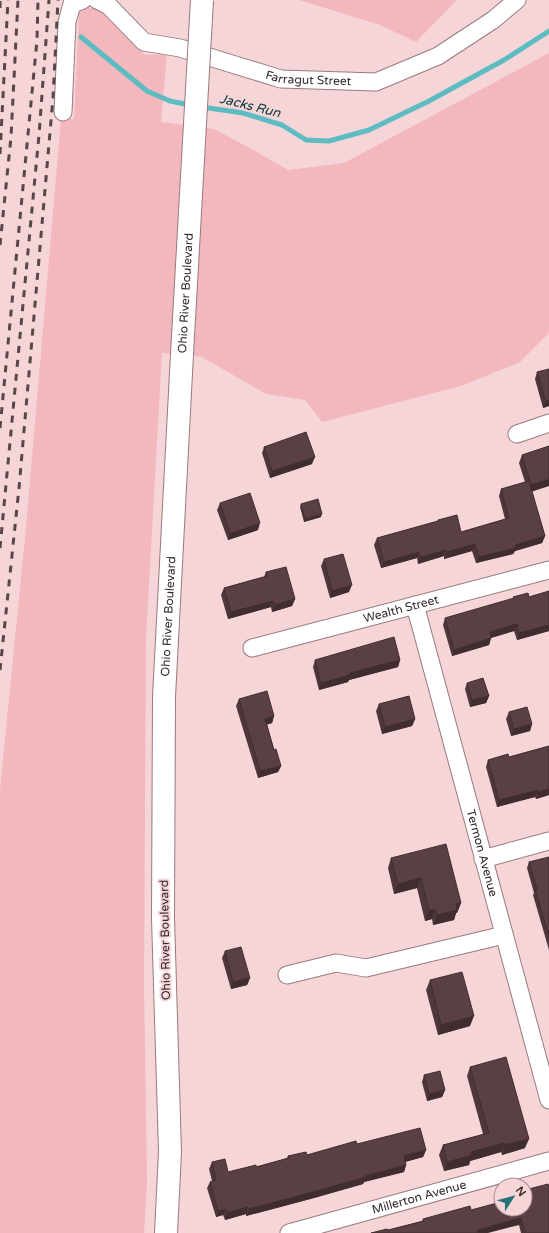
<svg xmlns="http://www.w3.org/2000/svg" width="549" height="1233" viewBox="0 0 549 1233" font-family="'Varela Round',sans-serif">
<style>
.green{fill:#f3b7be}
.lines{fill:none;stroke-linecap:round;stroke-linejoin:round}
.stream{stroke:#5dbcc1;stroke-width:5}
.minor-casing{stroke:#987a7d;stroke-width:19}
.trunk-casing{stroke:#987a7d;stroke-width:24}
.minor{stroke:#fff;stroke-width:17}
.trunk{stroke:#fff;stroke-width:22}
.rail{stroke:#564748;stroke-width:3;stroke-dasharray:7 7;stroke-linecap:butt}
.trunk-bridge-casing{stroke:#987a7d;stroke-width:24;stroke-linecap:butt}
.trunk-bridge{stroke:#fff;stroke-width:22}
.wall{fill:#4e373a}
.shaded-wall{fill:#402d2f}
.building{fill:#5b4043;stroke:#402d2f}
.labels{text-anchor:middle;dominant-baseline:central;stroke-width:4;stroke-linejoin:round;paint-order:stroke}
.street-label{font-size:12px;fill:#342829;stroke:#f6d5d8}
.water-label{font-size:13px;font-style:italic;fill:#033335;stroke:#f6d5d8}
</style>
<rect width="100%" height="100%" fill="#f6d5d8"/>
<!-- green -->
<g class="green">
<polygon points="299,0 456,0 453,4 416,42 380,25"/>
<polygon points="91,7 105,14 145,55 167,54 161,122 214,129 246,146 288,170 344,163 549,53 549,333 520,362 461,386 322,422 305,400 266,394 202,357 162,353 146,637 144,983 147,1182 144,1233 0,1233 0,790 26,527 61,119 74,119 79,12"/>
</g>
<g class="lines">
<!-- stream -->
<g class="stream">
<polyline points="81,37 147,91 170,101 190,105"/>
<polyline points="202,107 243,113 282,125 306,140 329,141 369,130 429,101 504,60 549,31"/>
</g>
<defs>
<g id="minor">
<path id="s1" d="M97,0l12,6 35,36 36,6 101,31 95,3 62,-26 55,-36 24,-20"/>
<polyline points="63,112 67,22 72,4 83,0"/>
<polyline points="517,434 549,423"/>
<path id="s2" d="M415,605l134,495"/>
<path id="s3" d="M252,648l297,-78"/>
<polyline points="483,859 549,841"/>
<polyline points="287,975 336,963 366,968 504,935"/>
<path id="s4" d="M289,1233l260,-72"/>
</g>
<g id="trunk">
<path id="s5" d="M166,1233l4,-81 -7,-234 1,-221 18,-343"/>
</g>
</defs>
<!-- minor casing -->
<use href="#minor" class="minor-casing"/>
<!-- trunk casing -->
<use href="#trunk" class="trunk-casing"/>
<!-- minor -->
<use href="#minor" class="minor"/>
<!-- trunk -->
<use href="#trunk" class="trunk"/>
<!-- rail -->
<g class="rail">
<polyline points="0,8 0,0"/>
<polyline points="0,154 8,0"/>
<polyline points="0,245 11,137 18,0"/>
<polyline points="0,428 37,40 38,0"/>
<polyline points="0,548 39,135 49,0"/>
<polyline points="0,670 19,488 53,98 58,0"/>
</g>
<defs>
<g id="trunk-bridge">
<path id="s6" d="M182,354l20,-354"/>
</g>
</defs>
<!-- trunk-bridge casing -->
<use href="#trunk-bridge" class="trunk-bridge-casing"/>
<!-- trunk-bridge -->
<use href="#trunk-bridge" class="trunk-bridge"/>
</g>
<!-- wall -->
<g class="wall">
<polygon points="549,369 549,406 543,408 535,379 537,372"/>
<polygon points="549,446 532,492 545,536 542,543 515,551 513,554 476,563 472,551 444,559 444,556 418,564 417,558 381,568 374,545 377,538 438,521 438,520 461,532 505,519 499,496 501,489 525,482 519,463 522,455"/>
<polygon points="264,447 312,464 270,478 262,453"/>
<polygon points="220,503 258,530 228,540 217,510"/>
<polygon points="301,504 321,517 304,522 300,507"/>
<polygon points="324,559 349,592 330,598 321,566"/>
<polygon points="266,572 295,599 292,606 272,612 271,607 228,619 221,595 224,588 264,577"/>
<polygon points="549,591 549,631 517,640 514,631 491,638 489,645 452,656 443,625 445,618 513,599 513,597 529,597"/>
<polygon points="315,660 400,660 398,667 349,680 348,682 319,690 313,667"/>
<polygon points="467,683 489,696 486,703 470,707 465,689"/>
<polygon points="239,699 274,716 272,723 267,724 274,750 281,766 278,772 258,778 236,706"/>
<polygon points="379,704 415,719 412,726 382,734 376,711"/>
<polygon points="509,712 532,724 530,731 511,736 506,719"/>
<polygon points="549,746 549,795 536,799 535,797 497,807 486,767 488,760 509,757"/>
<polygon points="549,857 549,950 533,895 534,893 527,868 529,862"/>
<polygon points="391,858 461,903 457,913 456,913 454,920 433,925 432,919 425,921 417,888 394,894 388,868"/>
<polygon points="225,951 250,978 247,985 231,989 222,958"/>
<polygon points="430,980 470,1026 438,1035 426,990"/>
<polygon points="470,1067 525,1148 502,1155 501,1152 470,1161 469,1165 444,1171 439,1155 443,1145 483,1134 467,1076"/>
<polygon points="424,1075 445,1090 442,1097 427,1101 422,1082"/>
<polygon points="357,1144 426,1150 423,1157 405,1162 406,1165 404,1172 364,1182 363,1184 314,1198 246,1216 246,1214 225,1220 223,1215 216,1217 207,1188 210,1182 212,1181 209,1169 212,1162 228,1172 256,1167 287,1158 288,1156 307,1155"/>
<polygon points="549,1187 549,1233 521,1233 519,1225 388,1230 422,1221 423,1219 471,1210 501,1209"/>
</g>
<!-- shaded-wall -->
<g class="shaded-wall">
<polygon points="549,400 549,406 543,408 546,401"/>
<polygon points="315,457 312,464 270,478 272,471"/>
<polygon points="549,479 549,486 528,493 531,485"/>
<polygon points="322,514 321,517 304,522 305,519"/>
<polygon points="260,523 258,530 228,540 230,534"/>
<polygon points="545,536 542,543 515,551 513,554 476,563 479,557 515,545"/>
<polygon points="475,544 472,551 444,559 447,552"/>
<polygon points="446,550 444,556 418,564 421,557"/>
<polygon points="419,552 417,558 381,568 384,562"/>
<polygon points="352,585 349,592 330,598 332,591"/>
<polygon points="295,599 292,606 272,612 275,605"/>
<polygon points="273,601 271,607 228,619 231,612"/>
<polygon points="517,624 514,631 487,639 490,632"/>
<polygon points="549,625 549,631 517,640 519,633"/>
<polygon points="491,638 489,645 452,656 454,650"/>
<polygon points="400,660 398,667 349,680 348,682 319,690 321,683 350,673"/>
<polygon points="489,696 486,703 470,707 472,700"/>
<polygon points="274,716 272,723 263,726 265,719"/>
<polygon points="415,719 412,726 382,734 385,727"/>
<polygon points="532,724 530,731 511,736 514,729"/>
<polygon points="281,766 278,772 258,778 260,771"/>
<polygon points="549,789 549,795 536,799 538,792"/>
<polygon points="538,790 535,797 497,807 499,800"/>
<polygon points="421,878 417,888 394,894 398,884"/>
<polygon points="461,903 457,913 456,913 454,920 433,925 437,915 456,904"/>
<polygon points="435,909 432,919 425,921 429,911"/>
<polygon points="250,978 247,985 231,989 233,982"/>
<polygon points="474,1016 470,1026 438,1035 441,1025"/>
<polygon points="445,1090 442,1097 427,1101 429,1094"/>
<polygon points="529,1139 525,1148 502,1155 505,1145"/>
<polygon points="504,1143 501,1152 470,1161 469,1165 444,1171 447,1162 471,1152"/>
<polygon points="426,1150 423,1157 401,1163 404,1156"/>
<polygon points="406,1165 404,1172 364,1182 363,1184 314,1198 246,1216 249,1209 365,1176"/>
<polygon points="248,1207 246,1214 225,1220 227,1213"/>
<polygon points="226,1209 223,1215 216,1217 218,1211"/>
<polygon points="521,1218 519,1225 488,1233 476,1233 477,1230"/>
</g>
<!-- building -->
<g class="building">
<polygon points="549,369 549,400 546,401 537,372"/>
<polygon points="306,432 315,457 272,471 264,447"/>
<polygon points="549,446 549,479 531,485 522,455"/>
<polygon points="529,481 545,536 515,545 516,548 479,557 475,544 447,552 446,550 421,557 419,552 384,562 377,538 438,521 438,520 457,515 461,532 509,518 501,489"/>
<polygon points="250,493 260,523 230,534 220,503"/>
<polygon points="318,499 322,514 305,519 301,504"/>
<polygon points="343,554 352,585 332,591 324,559"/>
<polygon points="286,567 295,599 275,605 273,601 231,612 224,588 267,576 266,572"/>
<polygon points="549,591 549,625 519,633 517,624 490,632 491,638 454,650 445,618 514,598 513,597 528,593 529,597"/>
<polygon points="394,637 400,660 350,673 350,675 321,683 315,660"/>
<polygon points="483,678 489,696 472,700 467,683"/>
<polygon points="267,691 274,716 265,719 274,750 276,749 281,766 260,771 239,699"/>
<polygon points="409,696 415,719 385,727 379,704"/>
<polygon points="527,707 532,724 514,729 509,712"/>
<polygon points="549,746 549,789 538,792 538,790 499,800 488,760 508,754 509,757"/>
<polygon points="446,844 461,903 456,904 457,910 437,915 435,909 429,911 421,878 398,884 391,858"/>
<polygon points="549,857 549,936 535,889 537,889 529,862"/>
<polygon points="241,947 250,978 233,982 225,951"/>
<polygon points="462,972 474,1016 441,1025 430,980"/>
<polygon points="506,1057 529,1139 505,1145 504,1143 471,1152 472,1155 447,1162 443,1145 489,1133 470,1067"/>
<polygon points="440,1071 445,1090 429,1094 424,1075"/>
<polygon points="420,1128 426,1150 404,1156 406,1165 365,1176 366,1177 317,1191 249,1209 248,1207 227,1213 226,1209 218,1211 210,1182 216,1180 212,1162 225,1159 228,1172 256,1165 256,1167 289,1158 288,1156 306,1152 307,1155 356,1141 357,1144"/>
<polygon points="548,1184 549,1187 549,1233 525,1233 521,1218 477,1230 478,1233 371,1233 387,1229 388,1230 424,1221 423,1219 470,1206 471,1210 501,1202 501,1209 525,1209 525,1190"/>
</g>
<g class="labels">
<!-- street labels -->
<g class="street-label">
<text stroke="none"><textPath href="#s1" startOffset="233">Farragut Street</textPath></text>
<text stroke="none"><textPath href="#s6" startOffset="61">Ohio River Boulevard</textPath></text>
<text stroke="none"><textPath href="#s3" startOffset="154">Wealth Street</textPath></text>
<text stroke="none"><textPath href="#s5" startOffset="617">Ohio River Boulevard</textPath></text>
<text stroke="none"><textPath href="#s2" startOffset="257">Termon Avenue</textPath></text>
<text transform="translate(165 940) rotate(-91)">Ohio River Boulevard</text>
<text stroke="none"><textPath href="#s4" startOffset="135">Millerton Avenue</textPath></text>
</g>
<!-- water labels -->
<g class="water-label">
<text transform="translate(250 106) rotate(14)">Jacks Run</text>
</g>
</g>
<!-- north arrow -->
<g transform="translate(513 1197) rotate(54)"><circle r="19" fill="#f6d5d8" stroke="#a89092"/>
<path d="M0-3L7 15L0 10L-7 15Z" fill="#297376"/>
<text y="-6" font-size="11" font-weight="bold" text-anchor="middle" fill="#342829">N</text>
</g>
</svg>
